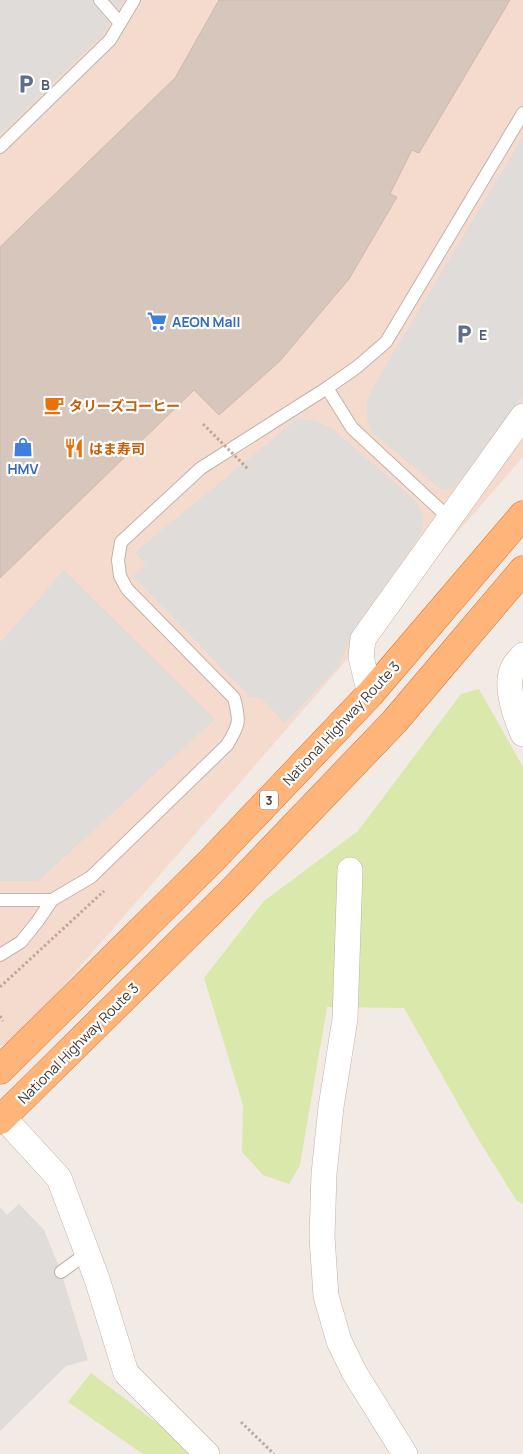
<svg xmlns="http://www.w3.org/2000/svg" width="523" height="1454" viewBox="0 0 523 1454" font-family="Manrope,'Noto Sans JP',sans-serif">
<style>
.commercial{fill:#f5dbce}
.green{fill:#dbe8ab}
.parking{fill:#e0dcd9}
.building{fill:#d7c6bc;stroke:#cfb9ac}
.lines{fill:none;stroke-linecap:round;stroke-linejoin:round}
.service-casing{stroke:#c1b3a9;stroke-width:14}
.minor-casing{stroke:#c1b3a9;stroke-width:26}
.trunk-casing{stroke:#e07530;stroke-width:29}
.path{stroke:#c0a897;stroke-width:3;stroke-dasharray:2.5 2.5;stroke-linecap:butt}
.service{stroke:#fff;stroke-width:12}
.minor{stroke:#fff;stroke-width:25}
.trunk{stroke:#ffb579;stroke-width:28}
.path-bridge{stroke:#c0a897;stroke-width:3;stroke-dasharray:2.5 2.5;stroke-linecap:butt}
.labels{text-anchor:middle;dominant-baseline:central;stroke-width:4.5;stroke-linejoin:round;paint-order:stroke}
.shield{fill:#fff;stroke:#7c7571;stroke-width:1}
.shield-label{font-size:12px;font-weight:bold;fill:#443a34}
.service-label{font-size:14px;font-weight:bold;fill:#4e5e75;stroke:#fff;text-anchor:start}
.shop-label{font-size:14px;font-weight:bold;fill:#366cbe;stroke:#fff;text-anchor:start}
.food-label{font-size:14px;font-weight:bold;fill:#c56008;stroke:#fff;text-anchor:start}
.street-label{font-size:14px;fill:#443a34;stroke:#fff}
</style>
<rect width="100%" height="100%" fill="#f2eae4"/>
<!-- commercial -->
<polygon class="commercial" points="0,0 523,0 523,457 18,1038 0,1046"/>
<!-- green -->
<g class="green">
<polygon points="479,689 523,767 523,1204 517,1201 478,1139 404,1008 327,1007 300,1165 289,1184 263,1175 242,1152 243,1105 204,978 264,901 358,831 461,694"/>
<polygon points="91,1373 187,1446 193,1454 143,1454 68,1402"/>
</g>
<!-- parking -->
<g class="parking">
<polygon points="0,0 123,0 103,34 0,134"/>
<polygon points="523,136 523,395 455,486 448,490 439,488 372,432 367,419 366,403 376,382"/>
<polygon points="297,419 314,420 333,429 416,501 420,509 423,519 422,529 419,537 360,620 338,667 285,723 261,698 251,697 241,688 133,576 146,565 135,552"/>
<polygon points="64,570 215,719 38,881 0,881 0,643"/>
<polygon points="19,1204 44,1230 61,1272 88,1360 66,1366 0,1431 0,1207 7,1215"/>
</g>
<!-- building -->
<polygon class="building" points="219,0 510,0 419,153 412,150 390,194 397,197 349,279 279,362 219,415 194,390 0,578 0,247 175,78"/>
<g class="lines">
<defs>
<g id="service">
<polyline points="100,0 120,23"/>
<polyline points="0,147 110,40 134,0"/>
<polyline points="327,388 352,428 449,518"/>
<path d="M0,900h52l39,-23 136,-132c13,-21 13,-24 7,-47l-107,-109 -7,-13 -2,-16 3,-18 80,-74 126,-80 30,-21 29,-25 137,-229"/>
<polyline points="0,955 21,942 37,922 52,900"/>
<polyline points="61,1272 87,1253"/>
</g>
<g id="minor">
<path d="M523,655c-3,4 -8,8 -10,13 -9,18 3,49 10,66"/>
<polyline points="370,694 361,657 363,639 523,416"/>
<polyline points="350,870 345,1019 331,1107 324,1174 322,1237 326,1296 339,1341 354,1372 405,1454"/>
<polyline points="3,1117 59,1178 97,1279 126,1373 207,1454"/>
</g>
<g id="trunk">
<polyline points="0,1070 213,859 370,694 523,515"/>
<polyline points="0,1120 231,892 394,722 523,570"/>
</g>
</defs>
<!-- service casing -->
<use href="#service" class="service-casing"/>
<!-- minor casing -->
<use href="#minor" class="minor-casing"/>
<!-- trunk casing -->
<use href="#trunk" class="trunk-casing"/>
<!-- path -->
<g class="path">
<polyline points="0,987 104,891"/>
<polyline points="0,1016 3,1021"/>
<polyline points="241,1422 274,1454"/>
</g>
<!-- service -->
<use href="#service" class="service"/>
<!-- minor -->
<use href="#minor" class="minor"/>
<!-- trunk -->
<use href="#trunk" class="trunk"/>
<!-- path-bridge -->
<polyline class="path-bridge" points="203,424 249,470"/>
</g>
<!-- icons -->
<defs>
<symbol id="parking-bare" viewBox="-9 -9 18 18"><path d="M-3.5-5.5H1a3.5 3.5 0 0 1 0 7H-1V5.5H-3.5ZM-1-3.4V-.6H.8a1.4 1.4 0 0 0 0-2.8Z" fill="#5c6f8a" stroke="#fff" stroke-width="2.5" paint-order="stroke"/></symbol>
<symbol id="supermarket-bare" viewBox="-9 -9 18 18"><path d="M-6-5.5h2.5l.6 2H6L4.5 2H-2.5L-4.4-4H-6ZM-1.5 3.2a1.3 1.3 0 1 0 .1 0ZM3 3.2a1.3 1.3 0 1 0 .1 0Z" fill="#3f7fe0" stroke="#fff" stroke-width="2.5" paint-order="stroke"/></symbol>
<symbol id="cafe-bare" viewBox="-9 -9 18 18"><path d="M-5.5-4.5H6V0H3Q3 3.5 0 3.5H-2.5Q-5.5 3.5-5.5 0ZM3-3.2v2h1.7v-2ZM-6 4.5H4V6H-6Z" fill="#e8710a" stroke="#fff" stroke-width="2.5" paint-order="stroke"/></symbol>
<symbol id="shop-bare" viewBox="-9 -9 18 18"><path d="M-5-2.5h2.3a2.7 3.5 0 0 1 5.4 0H5L5.5 6h-11ZM-1.5-2.5h3a1.5 2.3 0 0 0-3 0Z" fill="#3f7fe0" stroke="#fff" stroke-width="2.5" paint-order="stroke"/></symbol>
<symbol id="restaurant-bare" viewBox="-9 -9 18 18"><path d="M-5-6h1v4h1v-4h1v4h1v-4h1v5L-1.5 .5V6h-2V.5L-5-1ZM5-6V6H3V1.5H1.5Q1.5-4 5-6Z" fill="#e8710a" stroke="#fff" stroke-width="2.5" paint-order="stroke"/></symbol>
</defs>
<g fill-rule="evenodd">
<use href="#parking-bare" x="12" y="70" width="28" height="28"/>
<use href="#supermarket-bare" x="143" y="307" width="28" height="28"/>
<use href="#parking-bare" x="450" y="320" width="28" height="28"/>
<use href="#cafe-bare" x="40" y="391" width="28" height="28"/>
<use href="#shop-bare" x="9" y="433" width="28" height="28"/>
<use href="#restaurant-bare" x="60" y="434" width="28" height="28"/>
</g>
<g class="labels">
<!-- shield labels -->
<rect class="shield" x="260" y="790.5" width="18" height="19" rx="4"/>
<g class="shield-label">
<text x="269" y="800">3</text>
</g>
<!-- service labels -->
<g class="service-label">
<text x="41" y="84">B</text>
<text x="479" y="334">E</text>
</g>
<!-- shop labels -->
<g class="shop-label">
<text x="172" y="321">AEON Mall</text>
<text x="23" y="468" text-anchor="middle">HMV</text>
</g>
<!-- food labels -->
<g class="food-label">
<text x="69" y="405">タリーズコーヒー</text>
<text x="89" y="448">はま寿司</text>
</g>
<!-- street labels -->
<g class="street-label">
<text transform="translate(341 723) rotate(-47)">National Highway Route 3</text>
<text transform="translate(78 1043) rotate(-45)">National Highway Route 3</text>
</g>
</g>
</svg>
